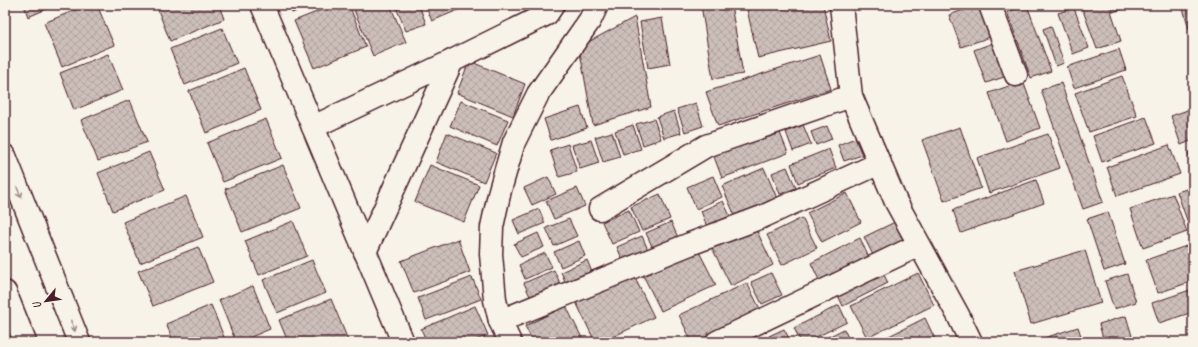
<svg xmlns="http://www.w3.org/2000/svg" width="1198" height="347" viewBox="0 0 1198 347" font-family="Caveat,sans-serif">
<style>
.building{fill:url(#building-cross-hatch);stroke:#4a1f2b}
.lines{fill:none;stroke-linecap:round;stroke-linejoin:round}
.minor-casing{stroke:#4a1f2b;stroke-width:25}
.minor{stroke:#f7f3e8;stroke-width:22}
.oneway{stroke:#a0898a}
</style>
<defs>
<pattern id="building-cross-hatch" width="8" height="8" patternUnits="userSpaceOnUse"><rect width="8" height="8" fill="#ccbfb9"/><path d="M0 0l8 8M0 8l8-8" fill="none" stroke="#b1a49f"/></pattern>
</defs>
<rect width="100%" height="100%" fill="#f7f3e8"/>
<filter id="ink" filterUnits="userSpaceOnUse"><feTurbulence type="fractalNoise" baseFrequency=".025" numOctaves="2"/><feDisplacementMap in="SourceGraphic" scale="8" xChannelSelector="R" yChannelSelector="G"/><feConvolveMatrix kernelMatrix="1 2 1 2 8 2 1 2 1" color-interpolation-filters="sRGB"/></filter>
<g filter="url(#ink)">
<!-- building -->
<g class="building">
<polygon points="24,5 56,5 28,17"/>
<polygon points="87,5 97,5 114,45 62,67 44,23"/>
<polygon points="156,5 219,5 224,19 170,41"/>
<polygon points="288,5 312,5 292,13"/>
<polygon points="334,5 349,5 366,47 314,68 294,21"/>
<polygon points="352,5 390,5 406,42 373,56"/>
<polygon points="395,5 419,5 426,24 406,31"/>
<polygon points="425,5 464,5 465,7 432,21"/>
<polygon points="472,5 487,5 474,10"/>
<polygon points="701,5 731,5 743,74 713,79"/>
<polygon points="746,5 823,5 831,41 758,58"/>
<polygon points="978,5 985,5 996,35 961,47 949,15"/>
<polygon points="1027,5 1051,71 1031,78 1007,12"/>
<polygon points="1081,5 1109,5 1121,41 1097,49"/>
<polygon points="1111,5 1132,5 1133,6 1113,12"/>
<polygon points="1182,5 1193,5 1193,42"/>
<polygon points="1074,8 1089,48 1073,54 1058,13"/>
<polygon points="635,17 651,107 593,125 579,47"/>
<polygon points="662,18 670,64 648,68 640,22"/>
<polygon points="1051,26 1064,63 1056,66 1043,29"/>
<polygon points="222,28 237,63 185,85 170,49"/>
<polygon points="998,41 1010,75 986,83 974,50"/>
<polygon points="1119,49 1126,70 1074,88 1067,67"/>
<polygon points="108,54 123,90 74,110 60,73"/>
<polygon points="820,55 831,89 718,126 706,92"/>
<polygon points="469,61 525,84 513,116 457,93"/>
<polygon points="244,68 261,110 206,133 189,91"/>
<polygon points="1122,76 1137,116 1089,132 1075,93"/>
<polygon points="1023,81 1040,128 1006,141 989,93"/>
<polygon points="1061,83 1103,202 1083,209 1041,90"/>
<polygon points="130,100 147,142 98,161 81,120"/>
<polygon points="461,101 508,120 497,146 450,126"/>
<polygon points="696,103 703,126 685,132 677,109"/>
<polygon points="580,107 587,128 551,140 544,119"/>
<polygon points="1193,108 1193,140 1181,145 1171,116"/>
<polygon points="674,111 681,133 664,138 657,117"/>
<polygon points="1146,117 1156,143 1102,162 1093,136"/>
<polygon points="266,119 282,158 223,182 207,143"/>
<polygon points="654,119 661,139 643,145 636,124"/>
<polygon points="633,125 641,149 623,154 615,131"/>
<polygon points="803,125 811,144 793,151 786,132"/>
<polygon points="827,126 832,139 816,145 811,132"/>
<polygon points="960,127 981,188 944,201 922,140"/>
<polygon points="778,128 788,153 722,178 713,154"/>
<polygon points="612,132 620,157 603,162 595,137"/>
<polygon points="447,133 496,153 484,182 436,162"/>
<polygon points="1048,134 1060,168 989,193 977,158"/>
<polygon points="855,138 862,155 844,161 838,145"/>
<polygon points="591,140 599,163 580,169 572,145"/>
<polygon points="568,144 577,172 559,177 550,150"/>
<polygon points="1169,145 1180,174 1117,196 1107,167"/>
<polygon points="829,149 836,168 798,183 791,164"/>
<polygon points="149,152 165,190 113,211 98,173"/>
<polygon points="1193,152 1193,166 1188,153"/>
<polygon points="283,165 301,208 242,232 225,189"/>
<polygon points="430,165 479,185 464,222 415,202"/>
<polygon points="787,167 796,188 780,194 772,173"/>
<polygon points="764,168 777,198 735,216 722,186"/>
<polygon points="713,176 722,197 696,209 687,187"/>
<polygon points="548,177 556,194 532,205 524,188"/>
<polygon points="1036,180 1044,203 961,233 953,210"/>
<polygon points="1193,187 1193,237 1177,192"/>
<polygon points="577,188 585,206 554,219 546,201"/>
<polygon points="847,193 861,222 822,242 807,213"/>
<polygon points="660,194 670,219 642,231 631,207"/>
<polygon points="1173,194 1187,232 1143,248 1130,209"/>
<polygon points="186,196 203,237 140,263 123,222"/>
<polygon points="723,201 730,216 707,227 701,211"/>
<polygon points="539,209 545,223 519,234 513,220"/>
<polygon points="629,210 639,232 612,244 602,222"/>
<polygon points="1108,212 1125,264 1104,271 1087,219"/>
<polygon points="802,218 817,248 782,265 767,235"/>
<polygon points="569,219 577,236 554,246 546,228"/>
<polygon points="293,221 307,256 259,275 245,241"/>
<polygon points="897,221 905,239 873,255 864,237"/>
<polygon points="671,222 680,242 655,253 646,233"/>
<polygon points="755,227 773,265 731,286 712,248"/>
<polygon points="538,233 544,247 521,257 514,244"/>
<polygon points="642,236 649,252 624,263 617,247"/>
<polygon points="860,238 869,258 820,282 811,263"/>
<polygon points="458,239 470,272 414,293 401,261"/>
<polygon points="579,241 585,256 561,267 554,252"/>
<polygon points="1192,244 1193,281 1158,293 1146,260"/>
<polygon points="198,247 213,282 153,306 138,271"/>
<polygon points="697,248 716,285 661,311 643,275"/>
<polygon points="1085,250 1101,303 1031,324 1015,271"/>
<polygon points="545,253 552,267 525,279 519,265"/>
<polygon points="312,260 326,293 277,313 263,280"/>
<polygon points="587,260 594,277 568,288 561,272"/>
<polygon points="880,267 888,283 843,306 835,289"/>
<polygon points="554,270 563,290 533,303 524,283"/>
<polygon points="771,273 782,295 762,304 751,282"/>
<polygon points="918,273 934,305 867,338 851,306"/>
<polygon points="633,274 654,317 602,342 595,342 576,302"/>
<polygon points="1127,274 1136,302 1114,309 1105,281"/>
<polygon points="472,277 481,299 426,320 418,298"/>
<polygon points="747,283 761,311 698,342 692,342 679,315"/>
<polygon points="253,286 270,329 239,342 236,342 219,300"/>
<polygon points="1190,290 1193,299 1193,312 1159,323 1152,303"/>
<polygon points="331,299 348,340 342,342 288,342 279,320"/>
<polygon points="211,305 226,342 174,342 166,324"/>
<polygon points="839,305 847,322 806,342 801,342 794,328"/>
<polygon points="475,306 488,335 472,342 427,342 421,329"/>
<polygon points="566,306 584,342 533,342 525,326"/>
<polygon points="1126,316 1132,336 1113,342 1104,342 1099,324"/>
<polygon points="925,318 936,341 877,342"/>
<polygon points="1078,327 1083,342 1035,342 1035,341"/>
<polygon points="784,329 791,342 772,342 769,336"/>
<polygon points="844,329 850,342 818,342"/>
</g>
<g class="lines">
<defs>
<g id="minor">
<polyline points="262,5 403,342"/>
<polyline points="841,5 851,96 896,202 958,315 971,342"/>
<polyline points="990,5 1016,75"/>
<polyline points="313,127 452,61 547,14 553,5"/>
<polyline points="5,156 79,342"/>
<polyline points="600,209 706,146 851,96"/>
<polyline points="365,252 452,61"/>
<polyline points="5,292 25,342"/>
<polyline points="500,321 690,244 762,217 880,163"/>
<polyline points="510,342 500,321 495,300 491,254 492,227 500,190 514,142 538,94 590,20 597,5"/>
<polyline points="717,342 919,245"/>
</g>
</defs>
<!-- minor casing -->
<use href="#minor" class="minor-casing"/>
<!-- minor -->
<use href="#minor" class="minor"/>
</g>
<!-- one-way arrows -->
<defs><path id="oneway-shaft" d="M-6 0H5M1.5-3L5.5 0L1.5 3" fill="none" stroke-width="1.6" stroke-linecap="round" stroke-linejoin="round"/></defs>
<g class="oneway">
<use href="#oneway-shaft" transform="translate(19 192) rotate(68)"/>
<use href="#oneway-shaft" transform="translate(73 326) rotate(68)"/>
</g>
</g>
<!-- margin -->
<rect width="1198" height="347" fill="none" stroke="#f7f3e8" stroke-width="20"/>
<rect x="10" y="10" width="1178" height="327" fill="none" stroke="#4a1f2b" stroke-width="1.5" filter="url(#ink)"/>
<!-- north arrow -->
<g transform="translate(46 301) rotate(241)" stroke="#f7f3e8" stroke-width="3" paint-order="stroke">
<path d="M0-3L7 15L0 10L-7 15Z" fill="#4a1f2b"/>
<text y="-6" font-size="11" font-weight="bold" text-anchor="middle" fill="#4a1f2b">U</text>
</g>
</svg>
